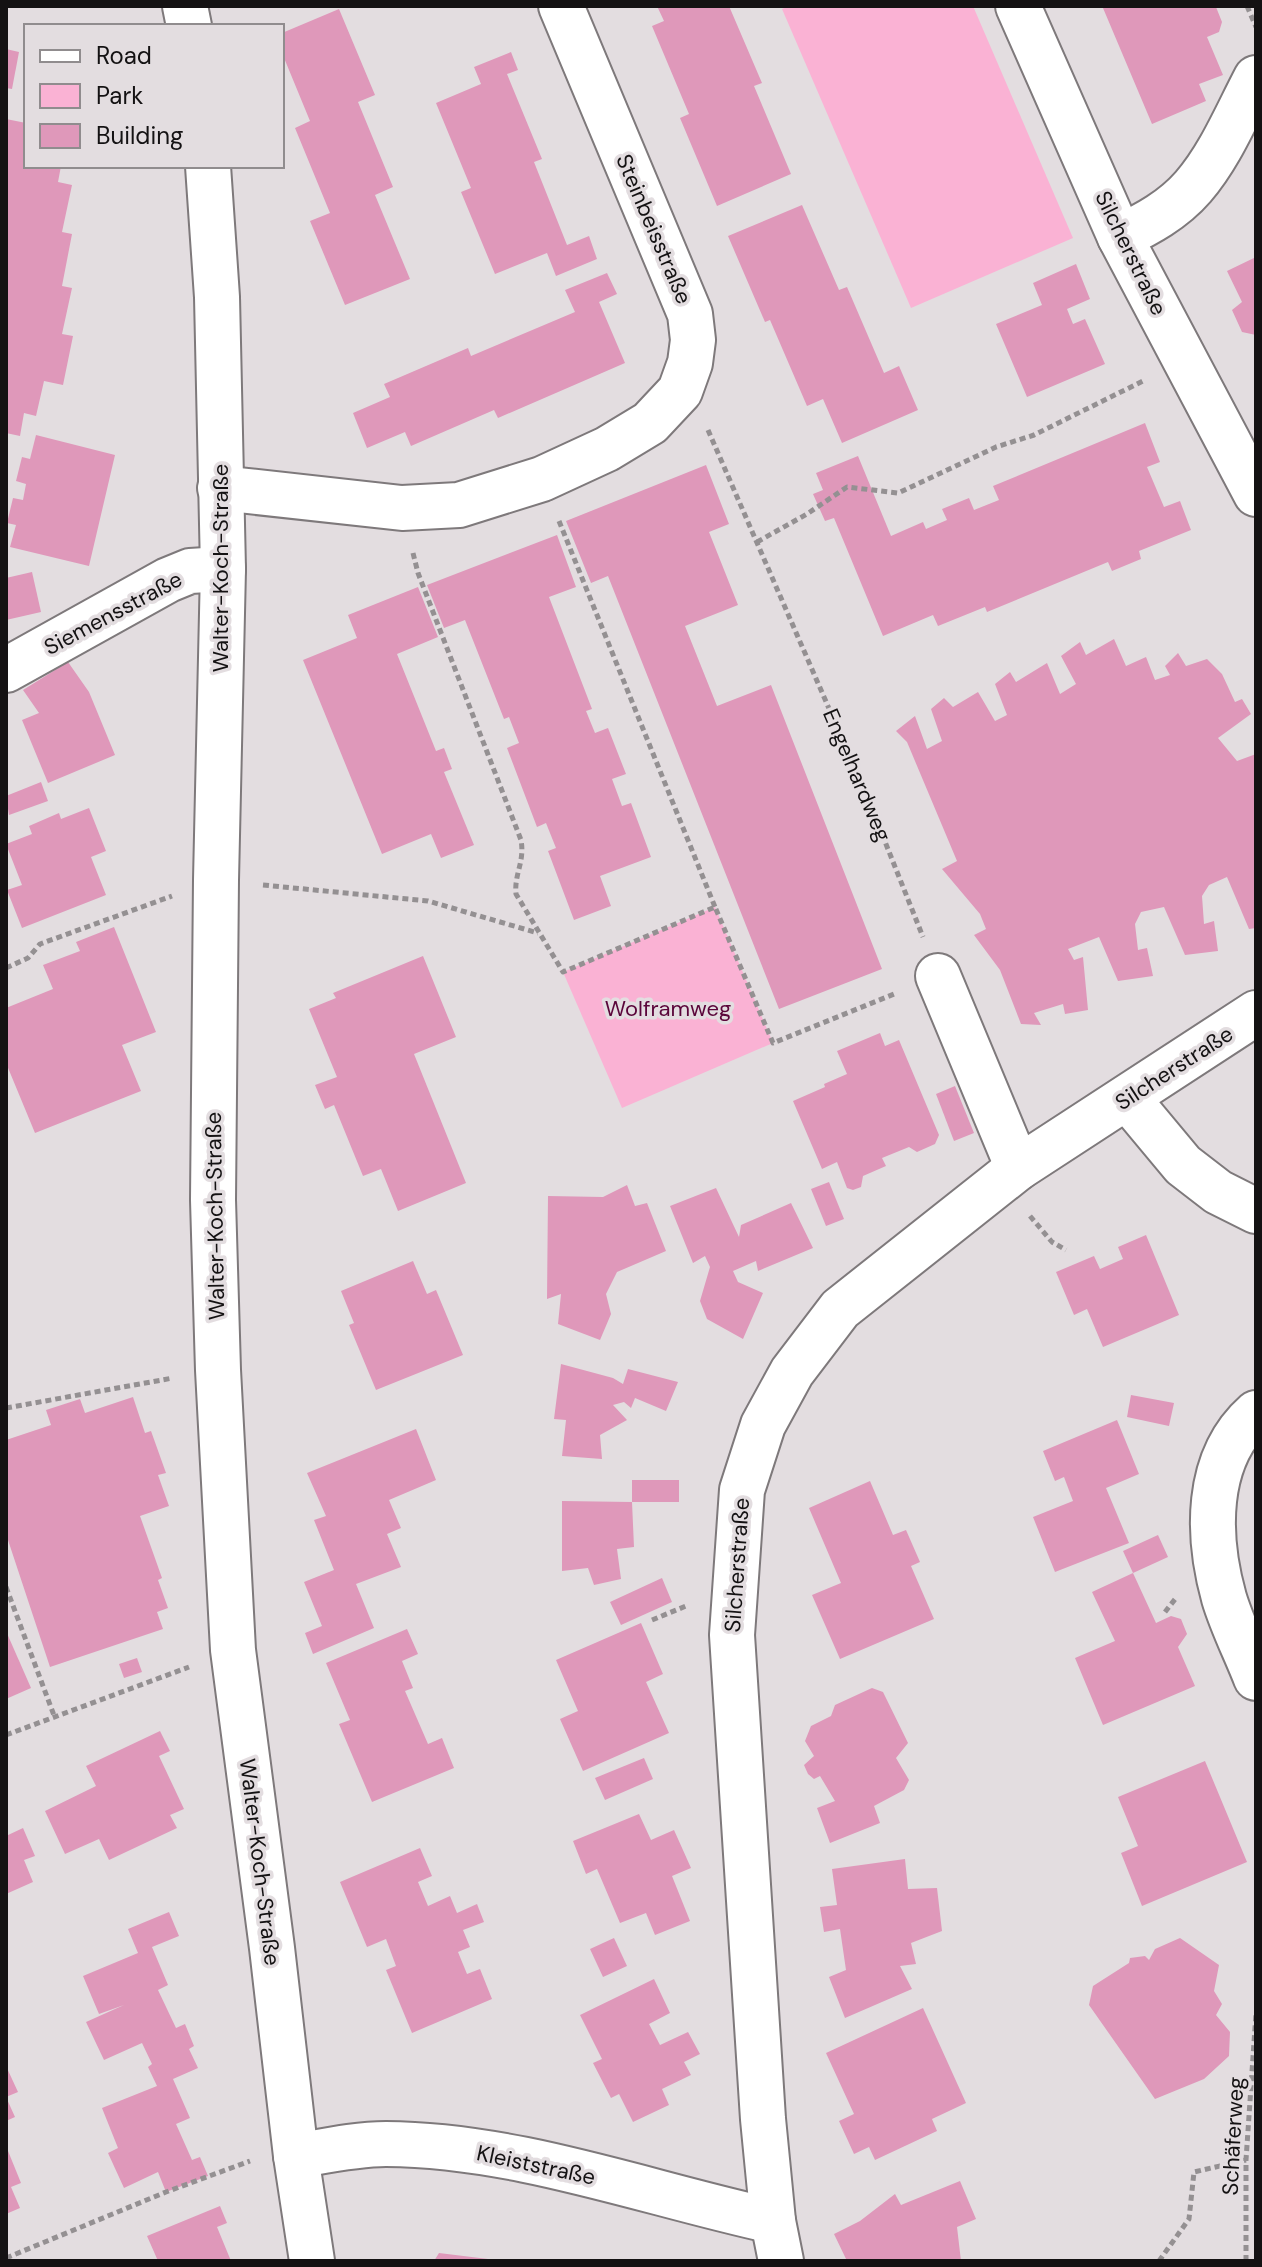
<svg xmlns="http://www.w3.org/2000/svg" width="1262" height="2267" viewBox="0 0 1262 2267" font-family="'DM Sans',sans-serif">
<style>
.green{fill:#fab2d4}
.building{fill:#df98ba}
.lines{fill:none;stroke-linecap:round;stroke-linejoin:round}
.minor-casing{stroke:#7e797b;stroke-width:48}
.path{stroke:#949092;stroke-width:5;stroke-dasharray:6 4;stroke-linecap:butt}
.minor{stroke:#fff;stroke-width:44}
.labels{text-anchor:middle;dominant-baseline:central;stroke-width:7;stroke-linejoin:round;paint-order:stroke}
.street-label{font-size:22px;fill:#141213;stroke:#e3dde0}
.park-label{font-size:22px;fill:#5a053a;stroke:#e3dde0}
</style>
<rect width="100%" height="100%" fill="#e3dde0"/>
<!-- green -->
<g class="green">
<polygon points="789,6 973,6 1073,238 911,308 782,9"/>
<polygon points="715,907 773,1043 622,1108 563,972"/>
</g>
<!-- building -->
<g class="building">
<polygon points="657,6 729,6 762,83 754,86 791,174 717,206 680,118 689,114 652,26 664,21"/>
<polygon points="1108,6 1216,7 1222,22 1219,32 1207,37 1223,75 1199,84 1206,101 1152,124 1103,8"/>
<polygon points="339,9 375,95 358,102 393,187 375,195 410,279 345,305 310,221 330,213 295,128 310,121 282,53 282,33"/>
<polygon points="6,49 19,52 12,89 6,88"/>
<polygon points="511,52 518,70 507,74 542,159 534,162 567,245 589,236 597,259 556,276 547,253 495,274 461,192 471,188 436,103 481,84 474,67"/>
<polygon points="6,119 26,123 26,166 61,166 58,182 72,185 62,232 72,234 62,286 72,288 62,334 73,336 63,385 44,381 36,416 24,413 20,436 6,433"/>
<polygon points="802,205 839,290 847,287 884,373 899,366 918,410 842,443 823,399 807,406 770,320 765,322 728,236"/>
<polygon points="1256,257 1256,335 1242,332 1232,310 1242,302 1227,271"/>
<polygon points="1076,264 1090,299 1067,309 1073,324 1085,319 1105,364 1027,397 996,324 1042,305 1033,283"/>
<polygon points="607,273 617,294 599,302 625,363 498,418 494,410 411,446 405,432 367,448 353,413 390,397 384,384 468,348 471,356 575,312 565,290"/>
<polygon points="1145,423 1160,462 1147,467 1164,507 1180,501 1191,530 1139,551 1141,559 1112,571 1108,562 987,612 985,607 938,626 933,615 883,636 834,518 825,521 813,494 823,490 816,473 858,456 891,536 923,522 926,529 947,520 942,509 969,498 974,510 999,500 993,486"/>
<polygon points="36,435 115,455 89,566 10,547 16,525 7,523 13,498 23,500 26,484 16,481 22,457 30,459"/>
<polygon points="706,465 729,524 709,532 738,605 685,626 717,706 771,685 882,969 779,1009 608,576 591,583 566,521"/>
<polygon points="557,535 576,587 549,597 592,709 586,711 595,733 608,728 626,774 612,779 622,806 631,803 651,857 600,876 611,906 574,920 548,851 556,848 546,823 537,827 507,748 519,743 509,717 504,719 465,620 444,628 427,585"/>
<polygon points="32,572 41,612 6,620 6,578"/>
<polygon points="418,587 438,637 397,654 436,751 444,748 452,769 444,772 474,845 441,858 431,834 382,854 303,660 357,638 348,615"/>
<polygon points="1114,639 1126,666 1146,657 1155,680 1170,675 1165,666 1178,653 1186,666 1207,659 1222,674 1235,702 1242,699 1251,714 1218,738 1237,761 1256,754 1256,928 1249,929 1227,877 1209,885 1202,896 1204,924 1214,921 1218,951 1185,955 1164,907 1141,912 1135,924 1138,950 1147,948 1153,976 1118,981 1099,937 1068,949 1074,960 1083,957 1088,1010 1065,1014 1063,1004 1034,1013 1041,1025 1021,1024 1000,970 974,935 986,929 980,914 942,869 957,861 907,742 896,731 915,716 927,749 942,741 931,709 944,698 953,707 978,692 995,721 1007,715 995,684 1010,672 1016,682 1047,663 1060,694 1076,684 1061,656 1080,642 1086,655"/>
<polygon points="68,662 89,692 115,755 48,783 22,720 39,713 23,690"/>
<polygon points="41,782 48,801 9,815 6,796"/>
<polygon points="89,808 106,851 91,857 106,895 22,928 7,890 22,885 6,844 32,834 29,826 59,813 61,819"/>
<polygon points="114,927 156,1032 122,1045 141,1091 35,1133 6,1063 6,1008 53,989 43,965 80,951 76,942"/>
<polygon points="423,956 456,1037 414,1054 466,1183 398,1211 381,1169 363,1176 334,1105 325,1109 315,1085 337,1077 309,1009 336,998 333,993"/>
<polygon points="880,1033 885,1046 899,1040 939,1135 935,1144 917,1152 909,1147 882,1158 886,1166 863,1176 861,1187 853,1190 847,1188 837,1162 822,1169 793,1101 825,1087 824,1084 847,1074 837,1051"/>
<polygon points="955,1086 974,1133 954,1141 936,1094"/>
<polygon points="829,1182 844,1219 826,1226 811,1189"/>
<polygon points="627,1185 635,1206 647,1203 666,1251 617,1272 606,1294 611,1314 600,1340 558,1324 561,1294 547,1299 548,1196 603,1197"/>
<polygon points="716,1188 739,1237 741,1225 791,1203 813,1248 758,1271 756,1261 733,1271 738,1282 763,1293 743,1339 707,1319 700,1301 710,1267 705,1256 693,1263 670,1206"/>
<polygon points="1146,1235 1179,1315 1103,1347 1087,1309 1074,1315 1056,1272 1094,1256 1100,1269 1123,1259 1118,1247"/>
<polygon points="413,1261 427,1294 436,1290 463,1355 376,1390 349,1325 354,1323 341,1291"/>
<polygon points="561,1364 613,1378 623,1384 628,1369 678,1382 666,1411 635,1398 631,1408 624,1402 613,1405 627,1420 600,1435 602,1459 562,1456 566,1420 554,1419"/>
<polygon points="1131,1395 1174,1403 1169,1426 1127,1417"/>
<polygon points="133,1397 145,1433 151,1431 166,1473 158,1475 169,1506 140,1516 162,1578 158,1580 168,1608 157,1612 163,1629 50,1667 6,1534 6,1440 51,1425 46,1410 80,1399 85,1413"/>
<polygon points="1117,1420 1139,1474 1106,1488 1129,1543 1055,1572 1033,1517 1073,1501 1064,1477 1055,1481 1043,1451"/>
<polygon points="416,1429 436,1480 389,1500 401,1528 387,1534 401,1567 356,1584 374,1628 313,1654 305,1633 322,1626 304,1582 334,1570 314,1520 326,1516 307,1473"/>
<rect x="632" y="1480" width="47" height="22"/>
<polygon points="870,1481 893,1535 906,1530 920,1562 911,1566 934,1619 840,1659 812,1595 841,1583 809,1508"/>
<polygon points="562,1501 632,1502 634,1547 617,1549 621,1579 594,1585 588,1568 562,1571"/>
<polygon points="1158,1535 1168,1557 1133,1573 1123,1551"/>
<polygon points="1133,1573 1156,1623 1171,1616 1181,1619 1187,1634 1178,1647 1195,1686 1103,1725 1075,1658 1115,1641 1092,1592"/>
<polygon points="662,1578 672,1602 621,1625 610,1602"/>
<polygon points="641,1623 663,1674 646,1682 669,1733 583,1771 560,1719 578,1711 556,1660"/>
<polygon points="407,1629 418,1654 402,1661 413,1688 405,1691 428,1744 442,1738 454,1768 372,1802 339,1724 350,1720 326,1663"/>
<polygon points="6,1631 31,1688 6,1699"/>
<polygon points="137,1658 142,1672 124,1678 119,1664"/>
<polygon points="872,1688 883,1692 908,1743 896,1758 909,1780 904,1790 874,1806 880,1823 830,1843 817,1808 835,1801 820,1776 814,1779 808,1774 804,1765 814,1756 805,1741 811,1726 831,1716 835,1705"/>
<polygon points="160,1731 170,1751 159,1756 184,1809 170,1815 177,1828 109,1860 99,1839 65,1854 45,1811 96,1786 86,1766"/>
<polygon points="644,1758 653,1779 605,1800 595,1778"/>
<polygon points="1205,1761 1247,1862 1142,1906 1121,1853 1138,1846 1118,1797"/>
<polygon points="639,1814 651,1840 674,1830 691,1868 672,1876 690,1921 655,1935 646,1913 620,1923 597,1869 586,1874 573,1841"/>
<polygon points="23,1828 35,1856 24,1860 33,1882 6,1894 6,1836"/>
<polygon points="420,1848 432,1876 418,1882 428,1906 450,1896 457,1913 477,1904 484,1922 463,1930 470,1947 458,1952 467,1974 480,1969 492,1999 412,2033 386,1970 396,1966 386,1939 367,1947 340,1882"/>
<polygon points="905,1859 908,1889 937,1888 942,1931 911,1943 916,1964 900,1966 912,1989 845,2018 829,1977 846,1970 840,1929 824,1932 820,1907 837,1905 832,1869"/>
<polygon points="169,1912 179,1936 152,1947 168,1985 158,1990 176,2028 185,2024 194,2046 189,2049 198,2068 173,2079 190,2118 176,2124 192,2160 200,2157 208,2176 166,2192 158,2172 124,2188 108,2153 118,2148 102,2108 157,2086 148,2067 152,2064 142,2043 104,2060 86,2022 124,2005 99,2014 83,1976 138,1953 128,1929"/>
<polygon points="614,1938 627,1966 603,1977 590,1949"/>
<polygon points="1180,1938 1219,1965 1214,1991 1222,2004 1216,2015 1230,2032 1229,2056 1204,2079 1155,2099 1089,2005 1093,1986 1129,1963 1130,1958 1145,1956 1149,1960 1155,1949"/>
<polygon points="654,1979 670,2013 649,2024 660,2045 688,2032 700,2054 684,2062 691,2075 662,2089 669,2105 633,2122 619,2094 611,2098 593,2063 602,2059 580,2015"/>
<polygon points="923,2008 966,2103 932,2119 937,2131 875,2160 869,2147 854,2154 839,2121 854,2114 826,2053"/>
<polygon points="6,2066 18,2092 6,2097 15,2117 6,2121"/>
<polygon points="6,2146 21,2183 11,2187 20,2208 6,2214"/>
<polygon points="960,2181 976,2219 957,2227 961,2261 847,2261 834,2234 860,2221 895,2194 901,2205"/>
<polygon points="220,2206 227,2223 217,2227 231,2261 158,2261 147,2236"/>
<polygon points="439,2253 488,2259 488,2261 434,2261"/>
</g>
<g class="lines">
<defs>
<g id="minor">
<polyline points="185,6 189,26"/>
<polyline points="1018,6 1120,237 1256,494"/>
<polyline points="208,166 217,297 223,569 216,880 213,1200 218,1370 233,1650 272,1948 296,2156 312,2261"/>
<path d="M1120,237c27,-13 53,-27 73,-50 27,-31 44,-73 63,-109"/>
<polyline points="220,488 402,508 459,505 542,479 607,449 650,423 680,391 690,363 693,340 690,314 561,6"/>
<polyline points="6,670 168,580 190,571 223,569"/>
<polyline points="938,976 1018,1168"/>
<polyline points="1128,1099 1183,1165 1218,1192 1256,1211"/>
<path d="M1256,1413c-52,46 -49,124 -32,185 8,27 22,54 32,80"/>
<path d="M296,2156c29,-5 60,-12 90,-12 132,1 259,49 387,77"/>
<polyline points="781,2261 773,2221 763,2119 732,1635 742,1490 763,1425 792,1372 840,1309 1018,1168 1256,1013"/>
</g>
</defs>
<!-- minor casing -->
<use href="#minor" class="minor-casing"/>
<!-- path -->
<g class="path">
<polyline points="1247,6 1256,27"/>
<polyline points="708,430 864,789 923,937"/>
<polyline points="559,521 715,907"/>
<polyline points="757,542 807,514 847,487 898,493 996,447 1034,435 1143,381"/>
<path d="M413,553l5,20 103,267c4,22 -7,34 -5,54l47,78 152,-65 58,136 121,-49"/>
<polyline points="263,885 428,901 538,933"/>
<polyline points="6,968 28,958 40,944 172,896"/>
<polyline points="1030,1216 1052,1242 1066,1250"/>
<polyline points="6,1408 173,1378"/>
<polyline points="6,1587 55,1718"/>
<polyline points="1165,1612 1176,1598"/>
<polyline points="652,1620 686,1606"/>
<polyline points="6,1735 189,1667"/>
<polyline points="6,2258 166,2192 250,2161"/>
<polyline points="1159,2261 1189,2219 1194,2172 1246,2160"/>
<polyline points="1246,2261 1246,2160 1256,2013"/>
</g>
<!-- minor -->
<use href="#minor" class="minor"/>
</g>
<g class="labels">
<!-- street labels -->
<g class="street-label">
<text transform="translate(654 229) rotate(67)">Steinbeisstraße</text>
<text transform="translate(1131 253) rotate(64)">Silcherstraße</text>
<text transform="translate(220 568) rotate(-90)">Walter-Koch-Straße</text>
<text transform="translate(113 613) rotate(-28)">Siemensstraße</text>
<text transform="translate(857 775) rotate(67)">Engelhardweg</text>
<text transform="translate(1174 1068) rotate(-33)">Silcherstraße</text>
<text transform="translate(215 1216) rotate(-91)">Walter-Koch-Straße</text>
<text transform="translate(737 1565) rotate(-86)">Silcherstraße</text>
<text transform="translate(260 1862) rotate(83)">Walter-Koch-Straße</text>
<text transform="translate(1233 2136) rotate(-87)">Schäferweg</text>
<text transform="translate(536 2165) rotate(12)">Kleiststraße</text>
</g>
<!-- park labels -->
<g class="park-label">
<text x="668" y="1008">Wolframweg</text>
</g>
</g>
<!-- border -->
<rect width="1262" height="2267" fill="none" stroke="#141213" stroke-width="16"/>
<!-- legend -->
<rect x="24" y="24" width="260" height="144" fill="#e3dde0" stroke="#908c8e" stroke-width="2"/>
<rect x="40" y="50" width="40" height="12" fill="#ffffff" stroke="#908c8e" stroke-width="2"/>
<text x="96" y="64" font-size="24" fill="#141213">Road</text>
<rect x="40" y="84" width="40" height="24" fill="#fab2d4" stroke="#908c8e" stroke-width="2"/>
<text x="96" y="104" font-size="24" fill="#141213">Park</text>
<rect x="40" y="124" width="40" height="24" fill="#df98ba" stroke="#908c8e" stroke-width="2"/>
<text x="96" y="144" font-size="24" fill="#141213">Building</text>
</svg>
